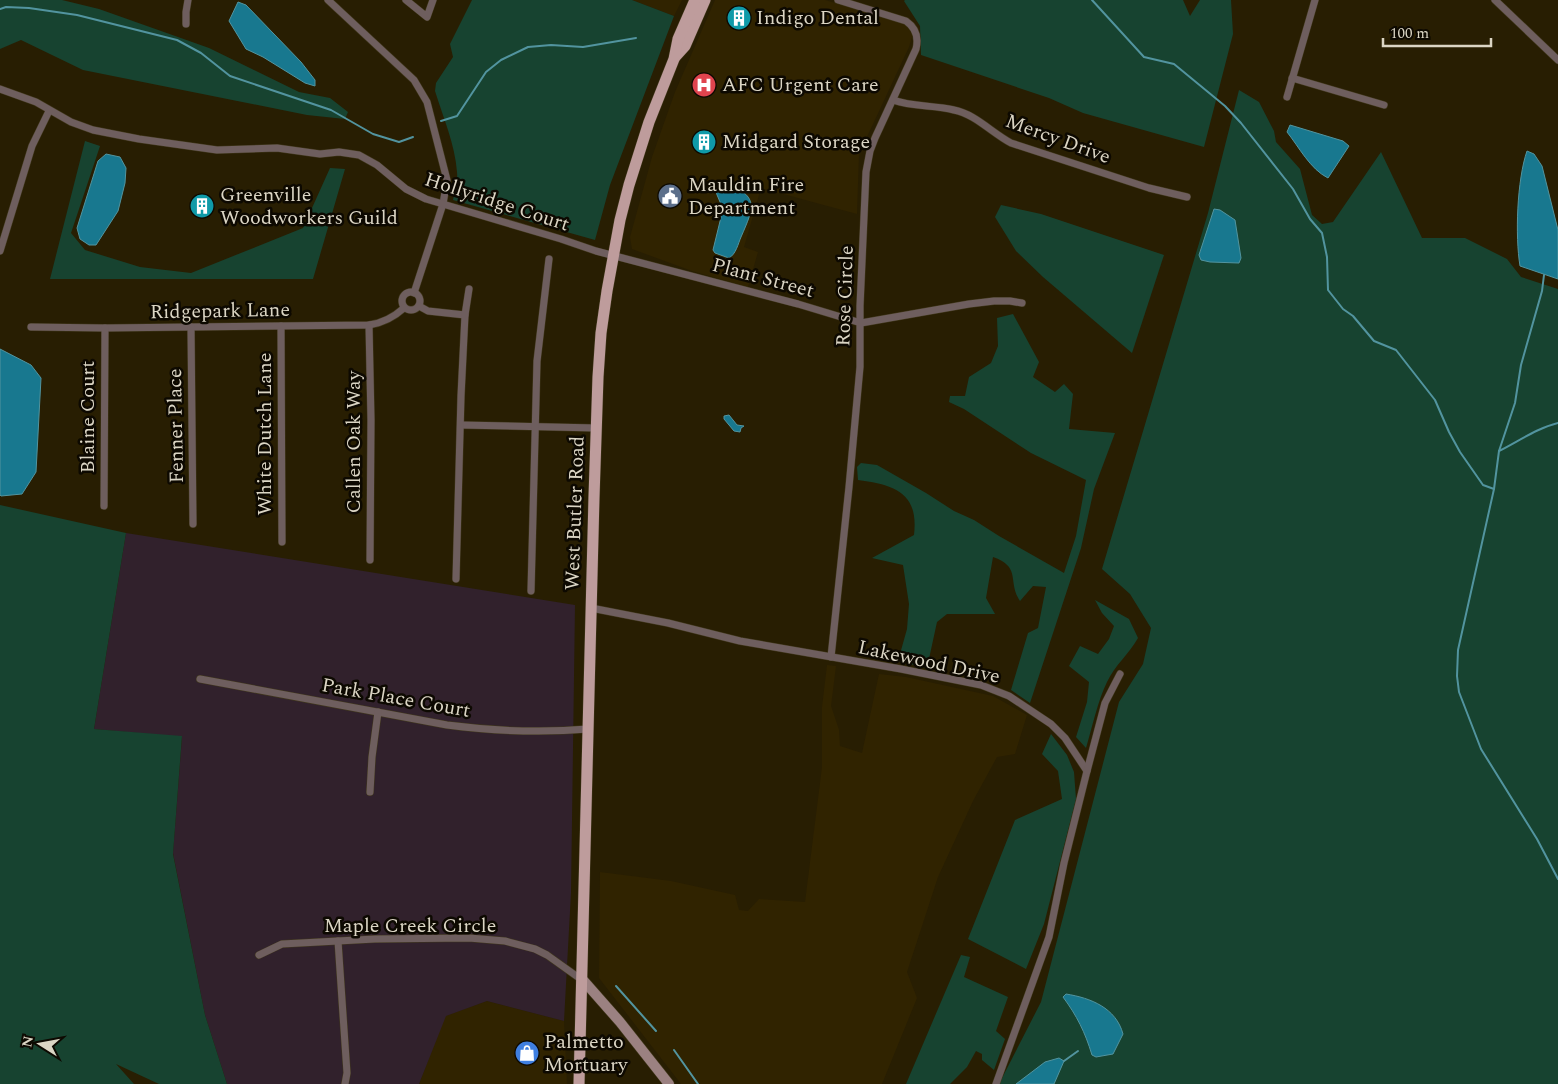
<svg xmlns="http://www.w3.org/2000/svg" width="1558" height="1084" viewBox="0 0 1558 1084" font-family="Spectral,serif">
<style>
.built{fill:#302300}
.industrial{fill:#31212c}
.green{fill:#174330}
.water{fill:#18788f;stroke:#52949f}
.lines{fill:none;stroke-linecap:round;stroke-linejoin:round}
.stream{stroke:#52949f;stroke-width:2}
.street-casing{stroke:#41381d;stroke-width:8}
.secondary-casing{stroke:#41381d;stroke-width:11}
.primary-casing{stroke:#41381d;stroke-width:12}
.street{stroke:#6e5e5e;stroke-width:7}
.secondary{stroke:#9b8181;stroke-width:10}
.primary{stroke:#be9c9c;stroke-width:11}
.labels{text-anchor:middle;dominant-baseline:central;stroke-width:5;stroke-linejoin:round;paint-order:stroke}
.poi-label{font-size:20px;fill:#dbd5c4;stroke:#0d0901;text-anchor:start}
.street-label{font-size:20px;fill:#dbd5c4;stroke:#0d0901}
</style>
<rect width="100%" height="100%" fill="#281e02"/>
<!-- built -->
<g class="built">
<polygon points="632,0 682,0 674,16"/>
<polygon points="715,0 825,0 905,24 913,34 909,47 859,154 857,214 761,188 744,247 758,252 748,287 692,271 632,249 630,237 652,157 675,92"/>
<polygon points="827,665 836,666 831,706 839,730 840,746 862,753 879,674 906,677 993,696 1027,715 1015,754 997,757 973,801 938,877 907,972 917,998 882,1084 681,1084 599,978 600,872 671,881 735,895 739,910 748,911 759,899 805,902 822,767 822,707"/>
<polygon points="487,1001 564,1021 567,1084 419,1084 445,1016"/>
</g>
<!-- industrial -->
<polygon class="industrial" points="126,533 575,605 571,893 564,1021 487,1001 446,1016 419,1084 227,1084 205,1015 173,853 182,737 94,729"/>
<!-- green -->
<g class="green">
<polygon points="0,0 62,0 99,9 209,48 299,92 330,98 348,112 345,119 307,115 83,70 21,40 0,49"/>
<path d="M472,0h160l42,16 -64,169 -15,55 -142,-40c2,-9 5,-19 4,-28 -2,-28 -14,-55 -22,-81l1,-8 17,-26 -3,-13z"/>
<polygon points="905,0 1183,0 1190,16 1200,0 1231,0 1233,34 1204,147 1083,113 1049,98 921,55 920,26 904,1"/>
<polygon points="1239,90 1259,102 1274,131 1276,142 1300,169 1312,215 1322,224 1333,222 1381,152 1422,238 1465,238 1507,259 1521,277 1558,289 1558,1084 997,1084 1000,1082 1041,1002 1119,702 1143,664 1151,628 1130,594 1102,569 1208,213"/>
<polygon points="85,141 100,146 71,233 85,250 140,267 191,273 303,228 330,168 345,169 313,279 50,279"/>
<polygon points="1001,205 1041,214 1164,255 1132,353 1043,277 1016,251 995,217"/>
<path d="M1013,314l26,48 -6,15 22,15 9,-8 9,10 -4,35 46,4 -21,56 -13,59 -51,155 -19,-13 17,-57 10,-5 8,-41 -13,-1 -13,15c-13,-19 2,-34 -27,-44l-7,41 9,16h-48l-10,8 -10,46 -29,-7 9,-32 2,-25 -6,-39 -31,-7 42,-23c5,-43 -20,-50 -56,-55l-1,-13 4,-4 16,2 49,28 28,18 20,9 25,16 65,37 12,-37 10,-56 -55,-27 -67,-44 -15,-7 1,-6h15l4,-19 22,-14 7,-17 -1,-28z"/>
<polygon points="0,505 126,533 94,729 182,736 173,854 205,1015 227,1084 159,1084 116,1064 134,1084 0,1084"/>
<path d="M1095,600l34,19 9,19c-9,16 -23,27 -31,44 -9,18 -15,46 -21,66l-10,-11 11,-35 2,-20 -20,-16 11,-20 18,8 11,-15 5,-13 -12,-13z"/>
<polygon points="1051,734 1067,755 1074,772 1076,799 1044,924 1026,969 968,939 1015,820 1062,799 1058,771 1042,754"/>
<polygon points="961,955 970,957 964,977 1008,997 996,1031 1005,1039 994,1070 982,1060 982,1054 976,1051 967,1067 950,1084 906,1084"/>
</g>
<!-- water -->
<g class="water">
<polygon points="238,2 246,5 301,62 315,80 315,86 305,83 263,57 246,49 229,21"/>
<path d="M1290,125l53,16 6,5 -21,32c-18,-9 -29,-31 -41,-46z"/>
<path d="M1527,151l7,3 8,12 16,64v49l-38,-13c-5,-30 -3,-86 7,-115z"/>
<polygon points="106,154 120,157 126,168 125,183 118,211 96,245 89,245 80,239 77,228 98,161"/>
<path d="M723,182c36,14 32,23 18,55 -3,7 -5,17 -12,21l-14,-5 -2,-3 10,-41 -8,-19 4,-6z"/>
<polygon points="1214,209 1220,210 1235,220 1241,258 1239,263 1210,262 1201,260 1199,255"/>
<polygon points="0,349 31,365 41,378 36,472 22,494 1,496 0,495"/>
<polygon points="729,415 737,425 744,426 741,428 740,432 734,431 724,419 724,416"/>
<path d="M1066,994c25,4 50,14 57,40l-10,20 -17,3 -4,-2c-7,-23 -15,-39 -29,-58z"/>
<polygon points="1059,1058 1064,1061 1054,1084 1016,1084 1045,1062"/>
</g>
<g class="lines">
<!-- stream -->
<g class="stream">
<polyline points="1092,0 1144,57 1174,64 1225,106 1241,123 1293,189 1310,219 1322,233 1327,257 1328,290 1343,309 1353,316 1374,341 1396,350 1435,400 1449,432 1460,452 1483,485 1494,489"/>
<polyline points="0,9 6,7 29,8 77,15 177,40 201,53 230,76 331,110 373,134 399,142 413,137"/>
<polyline points="441,121 457,116 486,72 501,60 528,47 551,45 583,47 636,38"/>
<polyline points="1544,275 1542,291 1521,365 1515,403 1499,451 1494,489 1458,650 1457,676 1459,692 1481,749 1537,839 1558,879"/>
<path d="M1499,451c20,-10 38,-23 59,-28"/>
<polyline points="616,986 656,1031"/>
<polyline points="674,1050 698,1084"/>
<polyline points="1064,1061 1078,1051"/>
</g>
<defs>
<g id="street">
<polyline points="328,0 414,80 427,102 447,180 443,204 414,293"/>
<polyline points="406,0 427,17 433,0"/>
<polyline points="1495,0 1558,60"/>
<polyline points="186,24 186,12 188,0"/>
<polyline points="1292,78 1384,105"/>
<polyline points="0,89 36,102 71,122 93,130 139,139 217,150 277,148 320,154 339,152 359,155 377,165 406,189 426,199 561,239 596,251 798,304 861,323 969,304 994,301 1010,301 1022,303"/>
<polyline points="1287,97 1315,0"/>
<path d="M893,100c20,7 40,5 61,10 21,4 38,23 57,33l138,45 38,9"/>
<polyline points="0,251 32,146 49,111"/>
<circle cx="411" cy="301" r="9"/>
<polyline points="419,306 428,311 465,315"/>
<polyline points="369,325 371,420 370,560"/>
<polyline points="281,326 282,542"/>
<path d="M31,327l74,1 264,-3c14,-2 25,-8 35,-17"/>
<polyline points="191,327 193,524"/>
<polyline points="461,425 596,428"/>
<polyline points="104,506 105,328"/>
<polyline points="456,579 461,396 465,315 469,289"/>
<polyline points="531,591 537,361 549,259"/>
<polyline points="591,608 668,623 740,641 901,669 981,685 1009,696 1051,724 1065,738 1087,771 1064,863 1049,937 996,1084"/>
<path d="M831,657l18,-170 11,-120v-61l6,-134 4,-21 5,-13 41,-89c3,-12 0,-21 -10,-28l-68,-21"/>
<path d="M200,679l247,46c47,6 95,8 141,4"/>
<polyline points="1087,771 1105,703 1120,674"/>
<polyline points="370,792 372,757 378,712"/>
<polyline points="338,941 345,1044 347,1073 345,1084"/>
<polyline points="259,955 282,944 375,939 469,938 505,941 535,949 547,955 582,980"/>
</g>
<polyline id="secondary" points="583,980 620,1022 669,1084"/>
<g id="primary">
<polyline points="675,57 685,46 705,0"/>
<polyline points="579,1084 594,497 598,377 601,333 607,291 620,220 629,185 649,122 674,59 678,39 695,0"/>
</g>
</defs>
<!-- street casing -->
<use href="#street" class="street-casing"/>
<!-- secondary casing -->
<use href="#secondary" class="secondary-casing"/>
<!-- primary casing -->
<use href="#primary" class="primary-casing"/>
<!-- street -->
<use href="#street" class="street"/>
<!-- secondary -->
<use href="#secondary" class="secondary"/>
<!-- primary -->
<use href="#primary" class="primary"/>
</g>
<!-- icons -->
<defs>
<symbol id="building-disc" viewBox="-11 -11 22 22"><circle r="9.5" fill="#0f9aa8" stroke="#0d0901"/><path d="M-4-6H4V6H1V3H-1V6H-4ZM-2.5-4.3h1.7v1.8h-1.7ZM.8-4.3h1.7v1.8H.8ZM-2.5-1h1.7V.8h-1.7ZM.8-1h1.7V.8H.8Z" fill="#fff"/></symbol>
<symbol id="hospital-disc" viewBox="-11 -11 22 22"><circle r="9.5" fill="#e0444e" stroke="#0d0901"/><path d="M-5-5h3v3.5h4V-5h3V5h-3V1.5h-4V5h-3Z" fill="#fff"/></symbol>
<symbol id="civic-disc" viewBox="-11 -11 22 22"><circle r="9.5" fill="#5c6f8a" stroke="#0d0901"/><path d="M-.6-6.5H3V-4.5H.6V-3L4-1V1h2V6H-6V1h2V-1L-.6-3ZM-1.2 2.5V6h2.4V2.5Z" fill="#fff"/></symbol>
<symbol id="shop-disc" viewBox="-11 -11 22 22"><circle r="9.5" fill="#3f7fe0" stroke="#0d0901"/><path d="M-5-2.5h2.3a2.7 3.5 0 0 1 5.4 0H5L5.5 6h-11ZM-1.5-2.5h3a1.5 2.3 0 0 0-3 0Z" fill="#fff"/></symbol>
</defs>
<g fill-rule="evenodd">
<use href="#building-disc" x="725" y="4" width="28" height="28"/>
<use href="#hospital-disc" x="690" y="71" width="28" height="28"/>
<use href="#building-disc" x="690" y="128" width="28" height="28"/>
<use href="#civic-disc" x="656" y="182" width="28" height="28"/>
<use href="#building-disc" x="188" y="192" width="28" height="28"/>
<use href="#shop-disc" x="513" y="1039" width="28" height="28"/>
</g>
<g class="labels">
<!-- poi labels -->
<g class="poi-label">
<text x="756" y="18">Indigo Dental</text>
<text x="722" y="85">AFC Urgent Care</text>
<text x="722" y="142">Midgard Storage</text>
<text x="688" y="185">Mauldin Fire<tspan x="688" dy="23">Department</tspan></text>
<text x="220" y="195">Greenville<tspan x="220" dy="23">Woodworkers Guild</tspan></text>
<text x="544" y="1042">Palmetto<tspan x="544" dy="23">Mortuary</tspan></text>
</g>
<!-- street labels -->
<g class="street-label">
<text transform="translate(1058 139) rotate(20)">Mercy Drive</text>
<text transform="translate(497 202) rotate(18)">Hollyridge Court</text>
<text transform="translate(763 278) rotate(15)">Plant Street</text>
<text transform="translate(845 296) rotate(-88)">Rose Circle</text>
<text transform="translate(220 311) rotate(-1)">Ridgepark Lane</text>
<text transform="translate(88 417) rotate(-90)">Blaine Court</text>
<text transform="translate(176 426) rotate(-91)">Fenner Place</text>
<text transform="translate(265 434) rotate(-90)">White Dutch Lane</text>
<text transform="translate(354 442) rotate(-90)">Callen Oak Way</text>
<text transform="translate(575 513) rotate(-88)">West Butler Road</text>
<text transform="translate(929 662) rotate(12)">Lakewood Drive</text>
<text transform="translate(396 698) rotate(10)">Park Place Court</text>
<text x="410" y="926">Maple Creek Circle</text>
</g>
</g>
<!-- north arrow -->
<g transform="translate(40 1044) rotate(281)" stroke="#0d0901" stroke-width="4" paint-order="stroke">
<path d="M0-4L9 19L0 12L-9 19Z" fill="#dbd5c4"/>
<text y="-8" font-size="14" font-weight="bold" text-anchor="middle" fill="#dbd5c4">N</text>
</g>
<!-- scale -->
<path d="M1383 38v8h108v-8" fill="none" stroke="#dbd5c4" stroke-width="2.5"/>
<text x="1390" y="38" font-size="15" fill="#dbd5c4" stroke="#0d0901" stroke-width="4" paint-order="stroke">100 m</text>
</svg>
